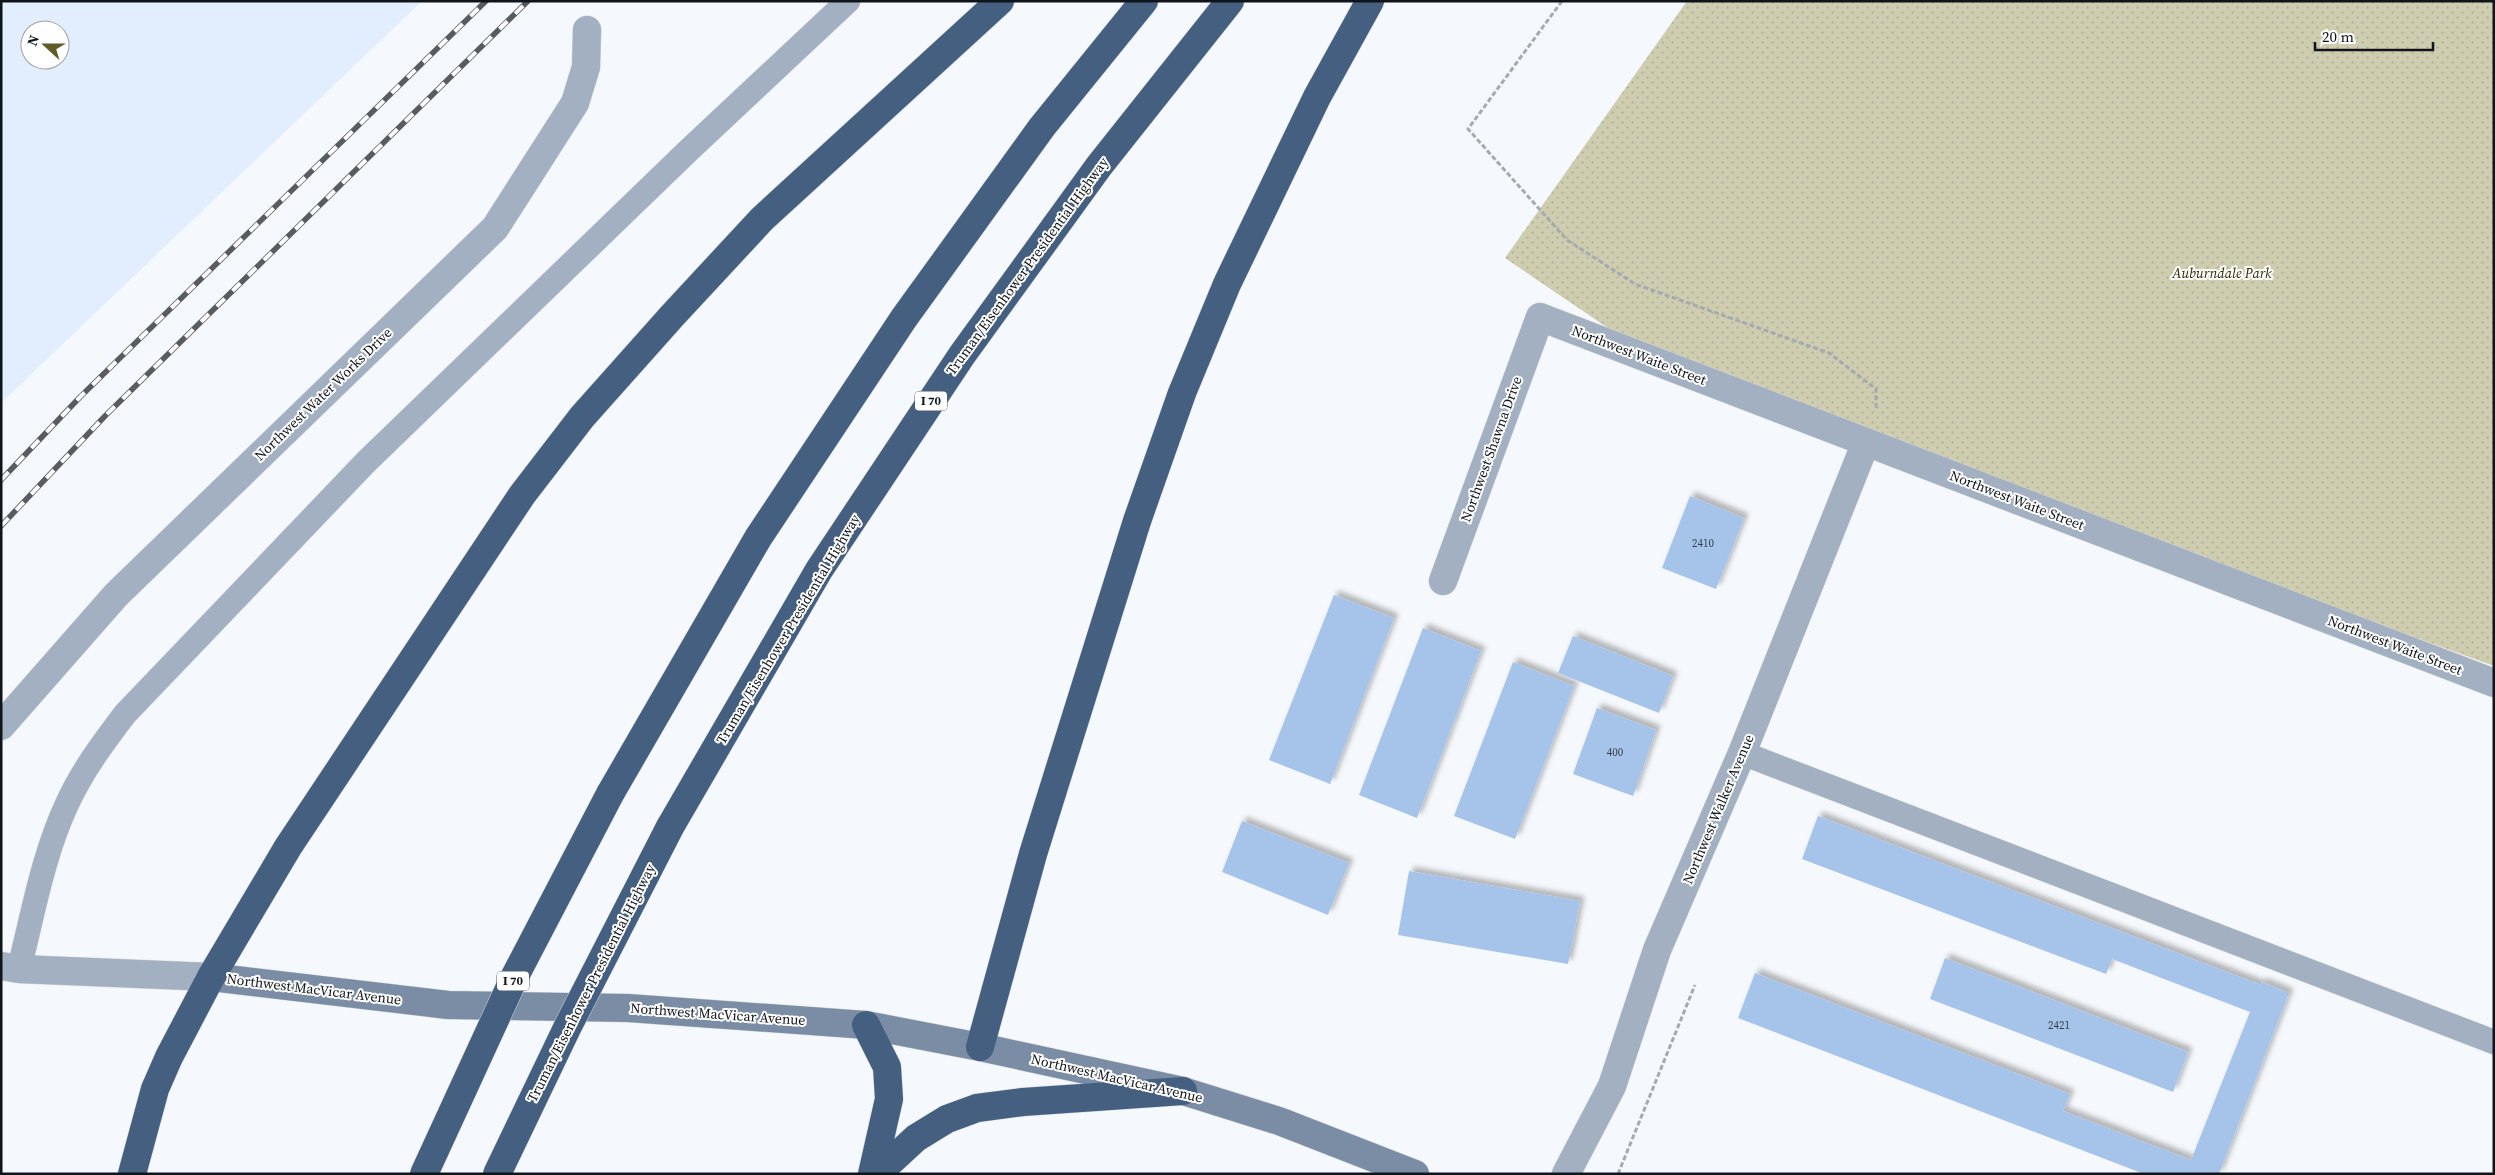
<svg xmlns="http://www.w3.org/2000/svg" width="2495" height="1175" viewBox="0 0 2495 1175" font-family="'Source Serif 4',serif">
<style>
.built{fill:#e2eefd;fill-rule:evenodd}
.park{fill:url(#park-dots)}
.building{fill:#a6c4ea;filter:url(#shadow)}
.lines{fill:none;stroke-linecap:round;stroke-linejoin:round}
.lane-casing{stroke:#d0d4d8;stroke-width:25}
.street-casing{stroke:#d0d4d8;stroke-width:29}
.secondary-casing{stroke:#d0d4d8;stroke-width:29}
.highway-casing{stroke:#d0d4d8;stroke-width:29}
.path{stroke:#a6aaaf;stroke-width:3;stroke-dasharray:5 2.5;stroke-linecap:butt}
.lane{stroke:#a3b0c1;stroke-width:24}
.street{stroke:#a3b0c1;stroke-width:28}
.secondary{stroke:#7a8da5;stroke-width:28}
.highway{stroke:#445f80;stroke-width:28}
.rail-casing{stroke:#585c61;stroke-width:5.5}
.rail{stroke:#fff;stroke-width:4;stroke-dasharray:11;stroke-linecap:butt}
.highway-bridge-casing{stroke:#d0d4d8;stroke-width:29;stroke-linecap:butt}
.highway-bridge{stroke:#445f80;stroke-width:28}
.labels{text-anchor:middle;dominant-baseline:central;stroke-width:4;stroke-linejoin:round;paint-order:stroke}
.number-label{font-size:11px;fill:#36414f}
.shield{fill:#fff;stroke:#585b5f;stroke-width:1}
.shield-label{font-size:12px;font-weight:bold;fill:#10151b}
.street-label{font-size:14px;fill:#10151b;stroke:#fff}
.park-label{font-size:14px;font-style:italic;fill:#2e2a03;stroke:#fff}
</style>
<defs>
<pattern id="park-dots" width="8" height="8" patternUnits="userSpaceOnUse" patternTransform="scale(1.25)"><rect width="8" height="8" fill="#cfcdb0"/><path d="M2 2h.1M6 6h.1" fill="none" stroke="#b1af97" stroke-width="1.8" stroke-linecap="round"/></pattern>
<filter id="shadow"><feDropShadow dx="4.5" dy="-4.5" stdDeviation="2.5" flood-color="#0004"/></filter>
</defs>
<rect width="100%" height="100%" fill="#f5f8fc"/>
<!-- built -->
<path class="built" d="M1,1h421l-421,402zM30,30h30v30h-30z"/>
<!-- park -->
<polygon class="park" points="1687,1 2494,1 2494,666 2381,625 1608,328 1505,258"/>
<!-- building -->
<g class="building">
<polygon points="1690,496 1744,518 1716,589 1662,568"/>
<polygon points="1334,595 1394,618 1330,784 1269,760"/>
<polygon points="1423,628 1481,651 1417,818 1359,795"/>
<polygon points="1573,636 1673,676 1659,713 1558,673"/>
<polygon points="1513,662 1574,686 1515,839 1454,816"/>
<polygon points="1597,708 1656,730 1633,796 1573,774"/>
<polygon points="1818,816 2261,985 2262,982 2289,993 2219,1174 2144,1174 1738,1018 1755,973 2070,1094 2063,1111 2191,1160 2250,1012 2112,959 2106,974 1802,859"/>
<polygon points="1242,821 1349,863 1328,915 1222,872"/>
<polygon points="1409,871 1580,901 1568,964 1398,935"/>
<polygon points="1945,958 2188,1052 2173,1092 1930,999"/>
</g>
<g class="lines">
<defs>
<g id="lane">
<polyline points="1742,753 2494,1042"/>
<path d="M19,969c14,-55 24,-114 48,-165 15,-33 36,-61 58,-90l241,-252 323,-312 159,-149"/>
</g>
<g id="street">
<polyline points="1443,581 1540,317 2494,683"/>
<polyline points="1,726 116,595 495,228 575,103 586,67 587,30"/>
<polyline points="1,966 19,969 211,977"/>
<polyline points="1566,1174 1612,1086 1657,950 1742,753 1866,442"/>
</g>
<polyline id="secondary" points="211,977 448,1005 628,1008 866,1025 980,1047 1183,1091 1279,1121 1415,1174"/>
<g id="highway">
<polyline points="610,794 758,538 904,318 1042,127 1144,1"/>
<polyline points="670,827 819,570 962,355 1099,166 1230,1"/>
<polyline points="866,1025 887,1067 889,1099 872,1174"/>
<polyline points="980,1047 1033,854 1137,521 1182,393 1227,284 1317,97 1370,1"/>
<polyline points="132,1174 155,1089 169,1057 211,977 288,847 522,495 582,417 672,316 762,219 1000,1"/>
<polyline points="877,1174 916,1138 947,1119 977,1108 1023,1102 1183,1091"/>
</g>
</defs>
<!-- lane casing -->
<use href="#lane" class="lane-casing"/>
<!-- street casing -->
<use href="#street" class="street-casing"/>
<!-- secondary casing -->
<use href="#secondary" class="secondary-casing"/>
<!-- highway casing -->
<use href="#highway" class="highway-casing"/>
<!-- path -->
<g class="path">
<polyline points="1562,1 1468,129 1567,240 1635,284 1829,353 1876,389 1876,408"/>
<polyline points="1618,1174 1695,985"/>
</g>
<!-- lane -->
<use href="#lane" class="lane"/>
<!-- street -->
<use href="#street" class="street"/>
<!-- secondary -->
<use href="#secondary" class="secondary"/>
<!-- highway -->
<use href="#highway" class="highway"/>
<defs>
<g id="rail">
<polyline points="1,480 81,396 486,1"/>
<polyline points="1,526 105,416 528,1"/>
</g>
</defs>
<!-- rail casing -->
<use href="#rail" class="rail-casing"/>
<!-- rail -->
<use href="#rail" class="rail"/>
<defs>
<g id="highway-bridge">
<polyline points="424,1174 515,976 610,794"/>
<polyline points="497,1174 568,1026 670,827"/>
</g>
</defs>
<!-- highway-bridge casing -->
<use href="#highway-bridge" class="highway-bridge-casing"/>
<!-- highway-bridge -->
<use href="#highway-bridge" class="highway-bridge"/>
</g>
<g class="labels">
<!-- number labels -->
<g class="number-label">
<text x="1703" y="543">2410</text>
<text x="1615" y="752">400</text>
<text x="2059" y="1025">2421</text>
</g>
<!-- shield labels -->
<g class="shield">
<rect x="915" y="391.5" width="32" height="19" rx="4"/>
<rect x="497" y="971.5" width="32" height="19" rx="4"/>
</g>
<g class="shield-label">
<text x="931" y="401">I 70</text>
<text x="513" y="981">I 70</text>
</g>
<!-- street labels -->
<g class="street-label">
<text transform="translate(1027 266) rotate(-54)">Truman/Eisenhower Presidential Highway</text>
<text transform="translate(1639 355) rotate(21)">Northwest Waite Street</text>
<text transform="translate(323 394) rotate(-44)">Northwest Water Works Drive</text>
<text transform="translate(1491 449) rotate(-70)">Northwest Shawna Drive</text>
<text transform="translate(2017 500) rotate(21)">Northwest Waite Street</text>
<text transform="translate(788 629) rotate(-59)">Truman/Eisenhower Presidential Highway</text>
<text transform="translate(2395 645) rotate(21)">Northwest Waite Street</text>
<text transform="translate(1718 809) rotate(-67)">Northwest Walker Avenue</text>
<text transform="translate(591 983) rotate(-63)">Truman/Eisenhower Presidential Highway</text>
<text transform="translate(314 989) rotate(7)">Northwest MacVicar Avenue</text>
<text transform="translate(718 1014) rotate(4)">Northwest MacVicar Avenue</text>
<text transform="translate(1117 1078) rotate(13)">Northwest MacVicar Avenue</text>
</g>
<!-- park labels -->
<g class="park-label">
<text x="2222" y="273">Auburndale Park</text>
</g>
</g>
<!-- border -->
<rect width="2495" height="1175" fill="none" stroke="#10151b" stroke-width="5"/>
<!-- north arrow -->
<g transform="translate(45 45) rotate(291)"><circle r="24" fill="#ffffff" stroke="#9fa1a4"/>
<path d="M0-4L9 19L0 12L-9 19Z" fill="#605b28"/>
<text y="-8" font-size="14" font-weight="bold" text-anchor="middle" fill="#10151b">N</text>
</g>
<!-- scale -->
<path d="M2315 42v8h118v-8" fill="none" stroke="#10151b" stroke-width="2.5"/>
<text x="2322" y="42" font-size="15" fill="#10151b" stroke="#ffffff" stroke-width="4" paint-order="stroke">20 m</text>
</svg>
